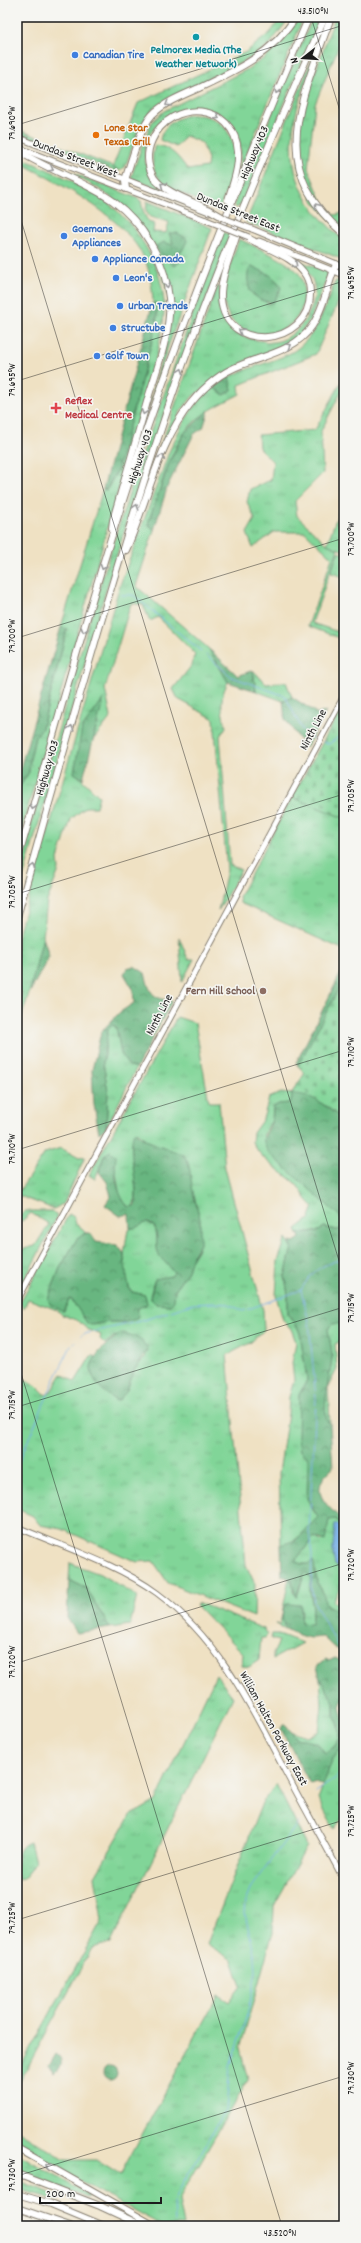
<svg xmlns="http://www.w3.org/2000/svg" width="361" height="2243" viewBox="0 0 361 2243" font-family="Dekko,sans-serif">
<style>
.grass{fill:url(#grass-tufts);stroke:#4e785a;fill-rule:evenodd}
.forest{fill:url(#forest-crowns);stroke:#42694e}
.cemetery{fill:url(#cemetery-stones);stroke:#4e785a}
.park{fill:url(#park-crowns);stroke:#4e785a}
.water{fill:url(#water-ripples);stroke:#496681}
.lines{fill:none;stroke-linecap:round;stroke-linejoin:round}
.stream{stroke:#76afe6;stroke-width:1}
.major-casing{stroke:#867e70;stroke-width:7}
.highway-casing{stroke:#867e70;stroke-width:8}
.major{stroke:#fff;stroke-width:5}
.highway{stroke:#fff;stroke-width:6}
.major-bridge-casing{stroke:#867e70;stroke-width:7;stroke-linecap:butt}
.highway-bridge-casing{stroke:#867e70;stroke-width:8;stroke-linecap:butt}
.major-bridge{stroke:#fff;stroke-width:5}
.highway-bridge{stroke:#fff;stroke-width:6}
.oneway{stroke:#999}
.ticks{fill:none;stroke:#1c1c1c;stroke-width:1;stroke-opacity:0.45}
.culture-dot{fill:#0f9aa8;stroke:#f6f6f2;stroke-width:1.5}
.shop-dot{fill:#3f7fe0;stroke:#f6f6f2;stroke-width:1.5}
.food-dot{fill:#e8710a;stroke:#f6f6f2;stroke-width:1.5}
.health-dot{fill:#e0444e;stroke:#f6f6f2;stroke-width:1.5}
.education-dot{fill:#8d6e63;stroke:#f6f6f2;stroke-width:1.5}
.labels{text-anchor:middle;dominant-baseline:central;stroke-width:3;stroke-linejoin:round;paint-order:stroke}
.culture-label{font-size:12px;font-weight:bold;fill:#0d838f;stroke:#f6f6f2}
.shop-label{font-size:12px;font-weight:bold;fill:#366cbe;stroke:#f6f6f2;text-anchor:start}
.food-label{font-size:12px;font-weight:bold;fill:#c56008;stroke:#f6f6f2;text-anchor:start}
.street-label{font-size:12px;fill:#1c1c1c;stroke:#f6f6f2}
.health-label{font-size:12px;font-weight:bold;fill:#be3a42;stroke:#f6f6f2;text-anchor:start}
.education-label{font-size:12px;font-weight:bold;fill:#785e54;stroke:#f6f6f2;text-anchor:end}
.neatline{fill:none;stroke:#1c1c1c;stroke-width:1.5}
.ticks-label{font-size:10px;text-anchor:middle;fill:#1c1c1c}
</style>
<defs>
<pattern id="grass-tufts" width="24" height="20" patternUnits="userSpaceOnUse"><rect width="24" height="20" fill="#81d598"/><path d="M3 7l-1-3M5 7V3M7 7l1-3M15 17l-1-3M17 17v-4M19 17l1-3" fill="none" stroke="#6fb682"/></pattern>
<pattern id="forest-crowns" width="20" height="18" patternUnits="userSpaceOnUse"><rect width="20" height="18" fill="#68b680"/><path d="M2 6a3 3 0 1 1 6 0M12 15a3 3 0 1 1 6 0" fill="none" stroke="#559368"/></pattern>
<pattern id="cemetery-stones" width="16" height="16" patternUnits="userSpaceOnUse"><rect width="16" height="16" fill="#81d598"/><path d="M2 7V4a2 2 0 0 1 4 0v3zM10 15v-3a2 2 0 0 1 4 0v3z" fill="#6fb682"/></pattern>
<pattern id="park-crowns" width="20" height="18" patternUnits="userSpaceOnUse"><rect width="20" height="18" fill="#81d598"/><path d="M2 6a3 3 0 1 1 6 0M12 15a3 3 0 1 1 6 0" fill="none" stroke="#6fb682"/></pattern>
<pattern id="water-ripples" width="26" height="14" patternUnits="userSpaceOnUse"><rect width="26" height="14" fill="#76afe6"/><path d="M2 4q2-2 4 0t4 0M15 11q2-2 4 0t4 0" fill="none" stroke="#608eba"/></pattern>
</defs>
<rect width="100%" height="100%" fill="#f6f6f2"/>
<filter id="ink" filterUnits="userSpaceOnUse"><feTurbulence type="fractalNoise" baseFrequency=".025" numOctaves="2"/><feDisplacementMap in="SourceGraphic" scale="8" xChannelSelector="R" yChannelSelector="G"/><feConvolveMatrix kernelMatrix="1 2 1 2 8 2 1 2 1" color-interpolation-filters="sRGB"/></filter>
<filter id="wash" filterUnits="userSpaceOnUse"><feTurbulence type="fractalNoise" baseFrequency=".012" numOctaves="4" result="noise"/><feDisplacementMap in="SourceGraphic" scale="16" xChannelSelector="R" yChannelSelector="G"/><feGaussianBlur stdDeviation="0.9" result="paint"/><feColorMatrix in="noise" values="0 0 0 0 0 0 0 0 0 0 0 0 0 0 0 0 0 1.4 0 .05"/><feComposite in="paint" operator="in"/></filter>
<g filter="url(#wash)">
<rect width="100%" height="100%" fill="#efe1c3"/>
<!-- grass -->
<g class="grass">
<polygon points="281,17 290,17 270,44 255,56 170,97 153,108 139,129 125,167 120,171 114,168 113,166 138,103 246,52 271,32"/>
<path d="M300,17h4l-67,160c2,-11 5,-22 3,-33 -12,-65 -118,-30 -91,28 3,7 11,13 16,19l-34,-13 12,-36 9,-20 12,-11 82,-41 17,-11 16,-14z"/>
<polygon points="313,17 321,17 242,204 236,208 234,206 237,195"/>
<polygon points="335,17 344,17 344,33 315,104 308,168 323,204 334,215 344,213 344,233 314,202 299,166 299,125 307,95"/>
<path d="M317,46c-1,15 -12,35 -16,50 -20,60 -6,104 43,144v20l-98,-38z"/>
<path d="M188,115c14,-1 28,2 37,13 20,25 3,56 -6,83l-54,-26c-12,-10 -15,-25 -10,-40 16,1 25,14 33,25l19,-3 1,-8 -6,-16 -16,-7 -10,11 -16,-7c2,-14 15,-21 28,-25z"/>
<polygon points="17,129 113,167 117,172 17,133"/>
<path d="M17,156c26,12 55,23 80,39 35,23 64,65 67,107 1,19 -4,37 -8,55l-139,489v-55l12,-19 1,-13 5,-22 7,-9 25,-99 -6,-2 42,-138 4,1 10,-19 39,-145 2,-22 -5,-2c-1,-16 -3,-35 -12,-50 -26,-42 -82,-68 -124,-91z"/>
<path d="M60,168l77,30 4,3c2,9 3,20 13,23l-1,8 13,1 3,-11 -19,-5 -4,-6 1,-10 65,27 -43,116 -23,73 20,-75 4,-43 -20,-58 -35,-41 -19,-13zM169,233l10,18 -3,1 5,6 -8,7 -7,-8 7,-14z"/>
<polygon points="222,232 230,235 141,477 103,600 17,899 17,874 96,598 135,475"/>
<path d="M239,239c14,7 53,23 60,35 4,6 5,13 5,20 0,51 -81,56 -80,0 0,-18 10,-38 15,-55zM278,282l2,10 -11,12 -17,-10z"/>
<path d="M297,260l32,12 -18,46 -10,15 -15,12 -41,16 -52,35 -12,15 -25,48 61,-172h3c-2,31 14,53 45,54l1,2c5,-1 11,-1 16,-3 20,-8 40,-40 30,-61 -4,-7 -14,-12 -15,-19z"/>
<path d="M342,278l2,1v19h-4l-24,56 -77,31 1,9c-19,10 -42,20 -55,38 -18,26 -26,62 -37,91l6,7 -18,56 73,63 19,33c-9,17 -7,27 -2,45l-6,9 10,129 11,5 -23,41 9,-41 -13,-151 -36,-20 -5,-10 19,-24 3,-11 -37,-37 -8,4 -7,-16 -12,-2 -26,86 6,28 -18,23 10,-40 -29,72 25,24 -3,11h-10l-15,12 -13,40 1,11 -12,31 -4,36 -14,57 -12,37v-20l5,-19h-5v-54l102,-350 50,-136 13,-27 13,-20 18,-18 11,8 8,-5 -3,-13c18,-9 37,-13 55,-21 31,-12 40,-46 51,-74z"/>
<polygon points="344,377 344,386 321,431 323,473 295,501 297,516 327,544 338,549 312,623 344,634 344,640 308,626 332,558 305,532 274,532 253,548 247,533 255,519 247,502 250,489 271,480 273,462 259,448 258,435 315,430"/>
<polygon points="253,670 266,684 286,682 292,697 283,701 256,691"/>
<polygon points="292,797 344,818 344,950 240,903 239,897"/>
<polygon points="179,937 188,959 194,959 182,982"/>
<path d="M177,1017l18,6 14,79h10l6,66 38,142 1,20 -14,13 -23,12 19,210 9,19 -1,33 -86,-34 -15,-22 -16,1 -75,-33 -22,-4 -7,-9 -16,-7v-134l20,11 9,9 4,-2 12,-19 13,8 16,-26h3l2,3 -4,6 34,27 9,-23 11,-13 -31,-20 -10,8 -5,-5 1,-4 -14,-6 -10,-9 -15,-5 -5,-5 -29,-11 -4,9 -4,-5 49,-89 5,3 2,7 10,9 -9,6 -17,29 -12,31 24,1 15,22 7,3 13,-3h19l14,-16 5,-11 -13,-3c-12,-18 -8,-42 -4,-62 3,-2 16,-7 19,-8l7,4c5,9 1,17 4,24 4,10 12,14 16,23l-3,3 -17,5 -4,15 6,8 14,1 3,-4 2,-11 13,-19 4,-13 6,-9 2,-30 -7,-27 -25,-43 -20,-8 -11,-9 -4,21 3,42 -3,13 -5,-1 -8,-10 -5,-30 -11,-11 -9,23 -6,-4z"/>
<path d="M113,1025c9,7 4,21 9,30 2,4 7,8 10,12h5l-31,61 2,-36 -5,-30 2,-6 1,-21 4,-9z"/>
<path d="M281,1093l10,1 1,3 -2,6 -11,1 -6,3 -1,13 -9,16 34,40 45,42 2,10 -7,2 -13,-3 -5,4 -21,2 -2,-4 13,-10 5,-12c-9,-7 -12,-17 -19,-24 -15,-13 -33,-22 -43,-41l1,-9 10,-14 6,-21z"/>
<polygon points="61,1148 79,1158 85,1157 64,1203 54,1209 17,1195 17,1189 20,1190 45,1153"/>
<polygon points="25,1211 52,1211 58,1215 17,1295 17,1251 35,1246 49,1224 31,1213 22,1221 17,1222 17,1218"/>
<path d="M286,1238l6,9 -7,29 3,19v20l8,9 4,9 7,47 -8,15 2,55 7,8 2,48 8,11c-5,9 -26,29 -37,28l-2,-72 9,-59 1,-17 5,-17 -2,-17 4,-21 -5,-13 -8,-9 -7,-24 2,-35z"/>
<path d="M336,1322l8,1v17l-9,4 2,25 -9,18 2,38c-11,-11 1,-53 2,-68 0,-9 -3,-19 -4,-28l4,-5z"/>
<path d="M335,1519l9,6v3l-6,-4 4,42 2,-3c0,7 -2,12 -1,19l-10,19 11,6v23l-8,-11 1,-8 -12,-7 -3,-14 -5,-7 -1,-12 -7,-7h-8l-6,-3 19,-24 8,5 7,-22z"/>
<polygon points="70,1563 100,1574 137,1596 130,1625 110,1628 86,1588 69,1580"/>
<polygon points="305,1572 311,1578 310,1591 313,1609 311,1624 301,1623 302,1611 297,1605 287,1604 283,1625 290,1631 275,1624 280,1624 289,1578 293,1585 293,1592 298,1594"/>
<polygon points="199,1603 264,1629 268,1634 265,1638 261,1638 259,1660 249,1667 242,1666 243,1653 196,1605"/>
<polygon points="272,1634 279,1634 302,1643 273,1659 273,1653 279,1641 271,1639"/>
<polygon points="216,1675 233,1697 111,1943 92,1948 17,2087 17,2073 102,1920 95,1876 130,1816 156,1801"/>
<polygon points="320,1679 334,1702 334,1716 339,1725 340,1738 334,1747 325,1753 317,1743 296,1738 291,1732 308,1737 319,1731 322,1705"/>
<polygon points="344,1745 344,1816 334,1829 318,1799 332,1760"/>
<polygon points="276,1784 307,1846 274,1906 273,1932 240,2049 248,2080 179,2199 184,2226 163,2226 75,2179 17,2143 17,2130 65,2160 96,2160 120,2175 218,1995 229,2002 241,1986 232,1960 207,1944 262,1803"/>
<path d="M30,1842l5,20 -10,16 -8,1c0,-13 -3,-32 13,-37z"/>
<polygon points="17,2153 88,2195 87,2198 17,2170"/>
<polygon points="17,2180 58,2196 56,2200 17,2189"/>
</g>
<!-- forest -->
<g class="forest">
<path d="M169,233h8l9,5 1,3 -5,10 -6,1 5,9 -6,5c-4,-2 -17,-15 -19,-20l8,-4 8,3 1,-2z"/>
<path d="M252,266l18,9 8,7 3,6 -8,15 -13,-3 -10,-9c-2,-8 -5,-19 2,-25z"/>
<polygon points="153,302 158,304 156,326 117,471 106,490 103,489"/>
<polygon points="229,377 232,390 224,395 213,387"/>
<polygon points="209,410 203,428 194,434 168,485 154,530 148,523 170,461 185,432"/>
<polygon points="61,627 67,629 42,728 35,737 30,759 29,772 17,791 17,779"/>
<polygon points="209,649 238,676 253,670 256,691 228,682"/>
<polygon points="292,697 318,714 326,711 306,748 285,719 283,701"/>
<polygon points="104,698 83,779 74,773 82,728"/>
<polygon points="43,937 49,956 29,994"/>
<path d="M134,966l11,7c5,20 6,25 27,28l-35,66 -8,-1 -8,-12 -5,-27 -3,-2 -5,4 -5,33 5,30 -2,36 -7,5 -5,-28 -2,-35 9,-38 19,-20 14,-9 -1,-14 -9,-15 3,-6z"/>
<polygon points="344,967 344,979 298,1066 296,1063"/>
<path d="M300,1093l14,5 30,22v100l-74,-66c-13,-17 -2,-18 2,-34 1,-5 1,-9 1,-13l6,-3 11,-1 2,-6 -1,-3z"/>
<path d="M134,1132l14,9 36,14 5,10 4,27 7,27v25l-8,14 -4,13 -13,19 -1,11 -4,4 -14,-1 -6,-6 5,-19 16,-3 3,-3c-4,-8 -12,-11 -16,-20 -3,-9 1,-18 -4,-27l-7,-4 -12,6h-5l-1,-14 -9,2 -15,-11 6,-9 -4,-14 -8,-10 5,-16 6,-5 6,5c-2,19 0,36 12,51l7,-1c5,-24 -9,-51 -1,-74z"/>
<path d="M324,1227l13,3 7,-2v95l-12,1 -4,5c1,9 4,19 4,28 -1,15 -13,57 -2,68l3,43c-27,22 -7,37 11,53v4l-9,-6 -6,1 -4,21 -11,-4 -19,24c6,4 12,5 18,0l1,2 3,20 7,11 1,10 12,7 -1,8 8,11v23l-12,-7 -9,-9c-5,0 -9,1 -13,1 -20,-4 -35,-13 -24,-34l15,1v18l10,1 2,-15 -3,-18 1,-13 -6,-6 -9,25 -5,-18 -9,-3 -1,-31 15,-5 22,-23 -11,-18 1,-41 -8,-7 -2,-13 1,-43 8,-15 -7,-47 -4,-9 -8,-9v-20l-3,-19 7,-29 -2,-6 4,1 6,-4 -2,-5 21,-2z"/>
<polygon points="86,1233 90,1233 96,1242 117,1245 123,1252 129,1288 132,1292 145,1295 147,1303 146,1305 138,1308 137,1319 126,1322 107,1322 91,1325 87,1323 72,1300 69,1299 64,1312 50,1304 48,1299 60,1268 77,1239"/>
<path d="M123,1333c9,2 23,7 25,17l-13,19 -9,23 -6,7 -4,2c-10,-7 -24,-19 -25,-32 -1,-11 21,-32 32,-36z"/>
<polygon points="69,1580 86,1588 110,1628 77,1633 67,1618"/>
<polygon points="335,1658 344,1662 344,1695 340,1707 344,1722 344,1745 332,1760 323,1786 316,1782 310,1784 281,1729 283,1725 286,1725 296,1738 317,1743 325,1753 334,1747 340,1738 339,1725 334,1716 334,1702 320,1679 317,1666 326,1659 329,1661"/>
<path d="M56,2054c8,5 6,14 -1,19l-6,-7z"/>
<circle cx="110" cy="2073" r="7"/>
</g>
<!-- cemetery -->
<g class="cemetery">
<polygon points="344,704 344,818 292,797"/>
<path d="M344,979v141c-16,-12 -31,-27 -53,-26l14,-21 -7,-7z"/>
</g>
<!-- park -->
<g class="park">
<polygon points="344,497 344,551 327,544"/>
<polygon points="338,552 344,554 344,577 331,573"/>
</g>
<!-- water -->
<path class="water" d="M338,1524l6,4v35l-6,4 -3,-2c-4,-13 -1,-26 0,-40z"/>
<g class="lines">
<!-- stream -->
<g class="stream">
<polyline points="121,595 133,595 201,651"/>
<polyline points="206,655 232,677 285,696 303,731 316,741"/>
<polyline points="323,742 329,744 344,733"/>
<polyline points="301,1290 309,1322 316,1399 309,1532 312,1555 311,1586 314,1602 343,1656"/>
<path d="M84,1334l57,-13 51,-17 21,-1 16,1 14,7 58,-21c13,-22 20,-24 43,-32"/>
<polyline points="81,1336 82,1335"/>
<polyline points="74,1344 75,1343"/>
<polyline points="17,1466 52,1385 71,1346"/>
<polyline points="316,1792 337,1777 344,1768"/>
<polyline points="175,2223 174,2199 226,2110 230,2066 248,2012 256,1971 255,1958 245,1914 246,1900 251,1887 298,1823"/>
</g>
</g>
</g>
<g filter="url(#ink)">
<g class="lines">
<defs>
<g id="major">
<polyline points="17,137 209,212"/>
<polyline points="17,147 206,220"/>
<polyline points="252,229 344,267"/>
<polyline points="259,241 344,275"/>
<polyline points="17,1301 344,696"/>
<path d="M17,1527c46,20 99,36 140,66 62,46 94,113 129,180 19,36 39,71 58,107"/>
</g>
<g id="highway">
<path d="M331,17c-28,81 -67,150 13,217"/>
<path d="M17,150c30,20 66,30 96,51 30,22 52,59 56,97 3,30 -11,68 -20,97 -12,42 -24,83 -36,125l-1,8"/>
<path d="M126,189l-1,-9c6,-18 15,-52 27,-65 13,-13 31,-20 47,-27 38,-18 74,-35 97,-71"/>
<path d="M210,210c-16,-8 -46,-18 -56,-32 -7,-12 -8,-25 -2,-38 19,-42 83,-38 86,12 1,16 -5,32 -10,48"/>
<path d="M237,234c-6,21 -17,43 -16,65 5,56 89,47 89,-5 0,-5 -1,-13 -4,-18 -12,-21 -44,-28 -63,-41"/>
<path d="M126,550c21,-46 32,-108 65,-147 13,-16 31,-31 50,-38 25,-10 55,-15 71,-39 12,-18 16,-42 24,-62"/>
<path d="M17,862c45,-155 86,-312 141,-465 45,-128 97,-255 151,-380"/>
<path d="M17,917c52,-184 102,-369 165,-550 42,-119 92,-235 143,-350"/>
<polyline points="17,2148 155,2226"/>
<polyline points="17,2174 100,2206 143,2226"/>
<polyline points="17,2194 51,2204 104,2226"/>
<polyline points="17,2208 70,2226"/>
</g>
</defs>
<!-- major casing -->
<use href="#major" class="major-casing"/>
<!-- highway casing -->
<use href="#highway" class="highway-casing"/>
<!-- major -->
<use href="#major" class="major"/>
<!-- highway -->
<use href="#highway" class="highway"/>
<defs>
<g id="major-bridge">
<polyline points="221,217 252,229"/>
<polyline points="206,220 249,237"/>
</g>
<polyline id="highway-bridge" points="210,210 224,218"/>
</defs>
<!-- major-bridge casing -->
<use href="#major-bridge" class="major-bridge-casing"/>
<!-- highway-bridge casing -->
<use href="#highway-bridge" class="highway-bridge-casing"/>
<!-- major-bridge -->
<use href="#major-bridge" class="major-bridge"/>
<!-- highway-bridge -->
<use href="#highway-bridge" class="highway-bridge"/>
</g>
<!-- one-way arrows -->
<defs><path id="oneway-chevron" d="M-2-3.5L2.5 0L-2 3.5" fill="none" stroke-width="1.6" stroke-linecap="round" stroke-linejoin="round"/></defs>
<g class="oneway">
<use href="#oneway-chevron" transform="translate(277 91) rotate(113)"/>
<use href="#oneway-chevron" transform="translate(168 104) rotate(148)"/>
<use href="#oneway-chevron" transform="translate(217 117) rotate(26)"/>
<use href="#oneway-chevron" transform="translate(51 169) rotate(27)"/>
<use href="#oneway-chevron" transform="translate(163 185) rotate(-144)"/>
<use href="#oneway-chevron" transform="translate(317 206) rotate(-126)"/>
<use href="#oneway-chevron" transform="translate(295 265) rotate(39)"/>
<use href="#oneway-chevron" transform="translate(167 285) rotate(79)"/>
<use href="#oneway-chevron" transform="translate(241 331) rotate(-148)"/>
<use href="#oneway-chevron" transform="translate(289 346) rotate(-30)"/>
<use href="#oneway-chevron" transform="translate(181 371) rotate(-71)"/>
<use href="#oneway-chevron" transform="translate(144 412) rotate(106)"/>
<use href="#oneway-chevron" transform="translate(162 457) rotate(-68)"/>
<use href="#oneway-chevron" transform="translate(136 507) rotate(-73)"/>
<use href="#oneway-chevron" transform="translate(103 567) rotate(107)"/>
<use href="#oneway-chevron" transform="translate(84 630) rotate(106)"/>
<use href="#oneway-chevron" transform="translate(71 728) rotate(-74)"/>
<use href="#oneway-chevron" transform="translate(33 807) rotate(106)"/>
<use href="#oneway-chevron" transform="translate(32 866) rotate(-74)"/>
<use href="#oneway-chevron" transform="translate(48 2166) rotate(-151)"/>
</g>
</g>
<!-- ticks -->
<path class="ticks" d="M311,17l33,107M17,125l327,-100M17,207l327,1070M17,381l327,-100M17,638l327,-100M17,894l327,-100M17,1150l327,-100M17,1360l265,866M17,1407l327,-100M17,1663l327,-100M17,1920l327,-100M17,2176l327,-100"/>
<!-- markers -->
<circle class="culture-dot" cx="196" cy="37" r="4"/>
<g class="shop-dot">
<circle cx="75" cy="55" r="4"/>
<circle cx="64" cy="236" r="4"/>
<circle cx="95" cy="259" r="4"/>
<circle cx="116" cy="278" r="4"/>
<circle cx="120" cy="306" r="4"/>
<circle cx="113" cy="328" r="4"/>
<circle cx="97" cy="356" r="4"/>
</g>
<circle class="food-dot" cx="96" cy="135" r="4"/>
<path class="health-dot" d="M54 402h4v4h4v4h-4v4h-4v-4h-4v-4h4z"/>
<circle class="education-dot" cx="263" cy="991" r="4"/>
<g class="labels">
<!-- culture labels -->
<g class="culture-label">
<text x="196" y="50">Pelmorex Media (The<tspan x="196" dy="14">Weather Network)</tspan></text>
</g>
<!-- shop labels -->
<g class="shop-label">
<text x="83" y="55">Canadian Tire</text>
<text x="72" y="229">Goemans<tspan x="72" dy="14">Appliances</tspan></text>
<text x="103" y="259">Appliance Canada</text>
<text x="124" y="278">Leon's</text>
<text x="128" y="306">Urban Trends</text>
<text x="121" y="328">Structube</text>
<text x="105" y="356">Golf Town</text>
</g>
<!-- food labels -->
<g class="food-label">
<text x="104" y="128">Lone Star<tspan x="104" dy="14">Texas Grill</tspan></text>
</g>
<!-- street labels -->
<g class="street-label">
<text transform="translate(255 153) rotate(-67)">Highway 403</text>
<text transform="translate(75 159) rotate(21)">Dundas Street West</text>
<text transform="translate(238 213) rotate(22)">Dundas Street East</text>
<text transform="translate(141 457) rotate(-72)">Highway 403</text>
<text transform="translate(314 730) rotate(-62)">Ninth Line</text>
<text transform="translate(48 768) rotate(-74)">Highway 403</text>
<text transform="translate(160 1015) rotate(-62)">Ninth Line</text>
<text transform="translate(273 1729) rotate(61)">William Halton Parkway East</text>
</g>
<!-- health labels -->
<g class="health-label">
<text x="65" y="401">Reflex<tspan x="65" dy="14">Medical Centre</tspan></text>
</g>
<!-- education labels -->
<g class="education-label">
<text x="255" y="991">Fern Hill School</text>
</g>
</g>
<!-- margin -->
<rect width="361" height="2243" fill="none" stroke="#f6f6f2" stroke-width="44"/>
<!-- north arrow -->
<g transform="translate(303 58) rotate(253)" stroke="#f6f6f2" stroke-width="3" paint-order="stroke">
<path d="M0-3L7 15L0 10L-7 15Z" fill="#1c1c1c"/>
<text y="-6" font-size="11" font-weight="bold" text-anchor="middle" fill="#1c1c1c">N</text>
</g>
<!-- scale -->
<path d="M40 2197v6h121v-6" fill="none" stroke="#1c1c1c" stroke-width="2"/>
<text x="46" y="2197" font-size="12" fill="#1c1c1c" stroke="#f6f6f2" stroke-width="3" paint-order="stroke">200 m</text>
<rect x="22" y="22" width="317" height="2199" class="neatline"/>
<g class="ticks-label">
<text x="313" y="14">43.510°N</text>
<text transform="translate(11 123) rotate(-90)" y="4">79.690°W</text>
<text transform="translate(350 283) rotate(-90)" y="4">79.695°W</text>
<text transform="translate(11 380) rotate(-90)" y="4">79.695°W</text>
<text transform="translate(350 539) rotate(-90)" y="4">79.700°W</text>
<text transform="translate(11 636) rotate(-90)" y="4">79.700°W</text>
<text transform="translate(350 796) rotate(-90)" y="4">79.705°W</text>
<text transform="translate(11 892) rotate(-90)" y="4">79.705°W</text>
<text transform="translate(350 1052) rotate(-90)" y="4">79.710°W</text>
<text transform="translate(11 1149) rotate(-90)" y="4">79.710°W</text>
<text transform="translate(350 1308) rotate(-90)" y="4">79.715°W</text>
<text transform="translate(11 1405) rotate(-90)" y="4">79.715°W</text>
<text transform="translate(350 1565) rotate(-90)" y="4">79.720°W</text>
<text transform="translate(11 1662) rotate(-90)" y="4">79.720°W</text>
<text transform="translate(350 1821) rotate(-90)" y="4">79.725°W</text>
<text transform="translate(11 1918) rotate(-90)" y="4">79.725°W</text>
<text transform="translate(350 2078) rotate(-90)" y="4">79.730°W</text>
<text transform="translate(11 2175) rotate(-90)" y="4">79.730°W</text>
<text x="280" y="2236">43.520°N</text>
</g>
</svg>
